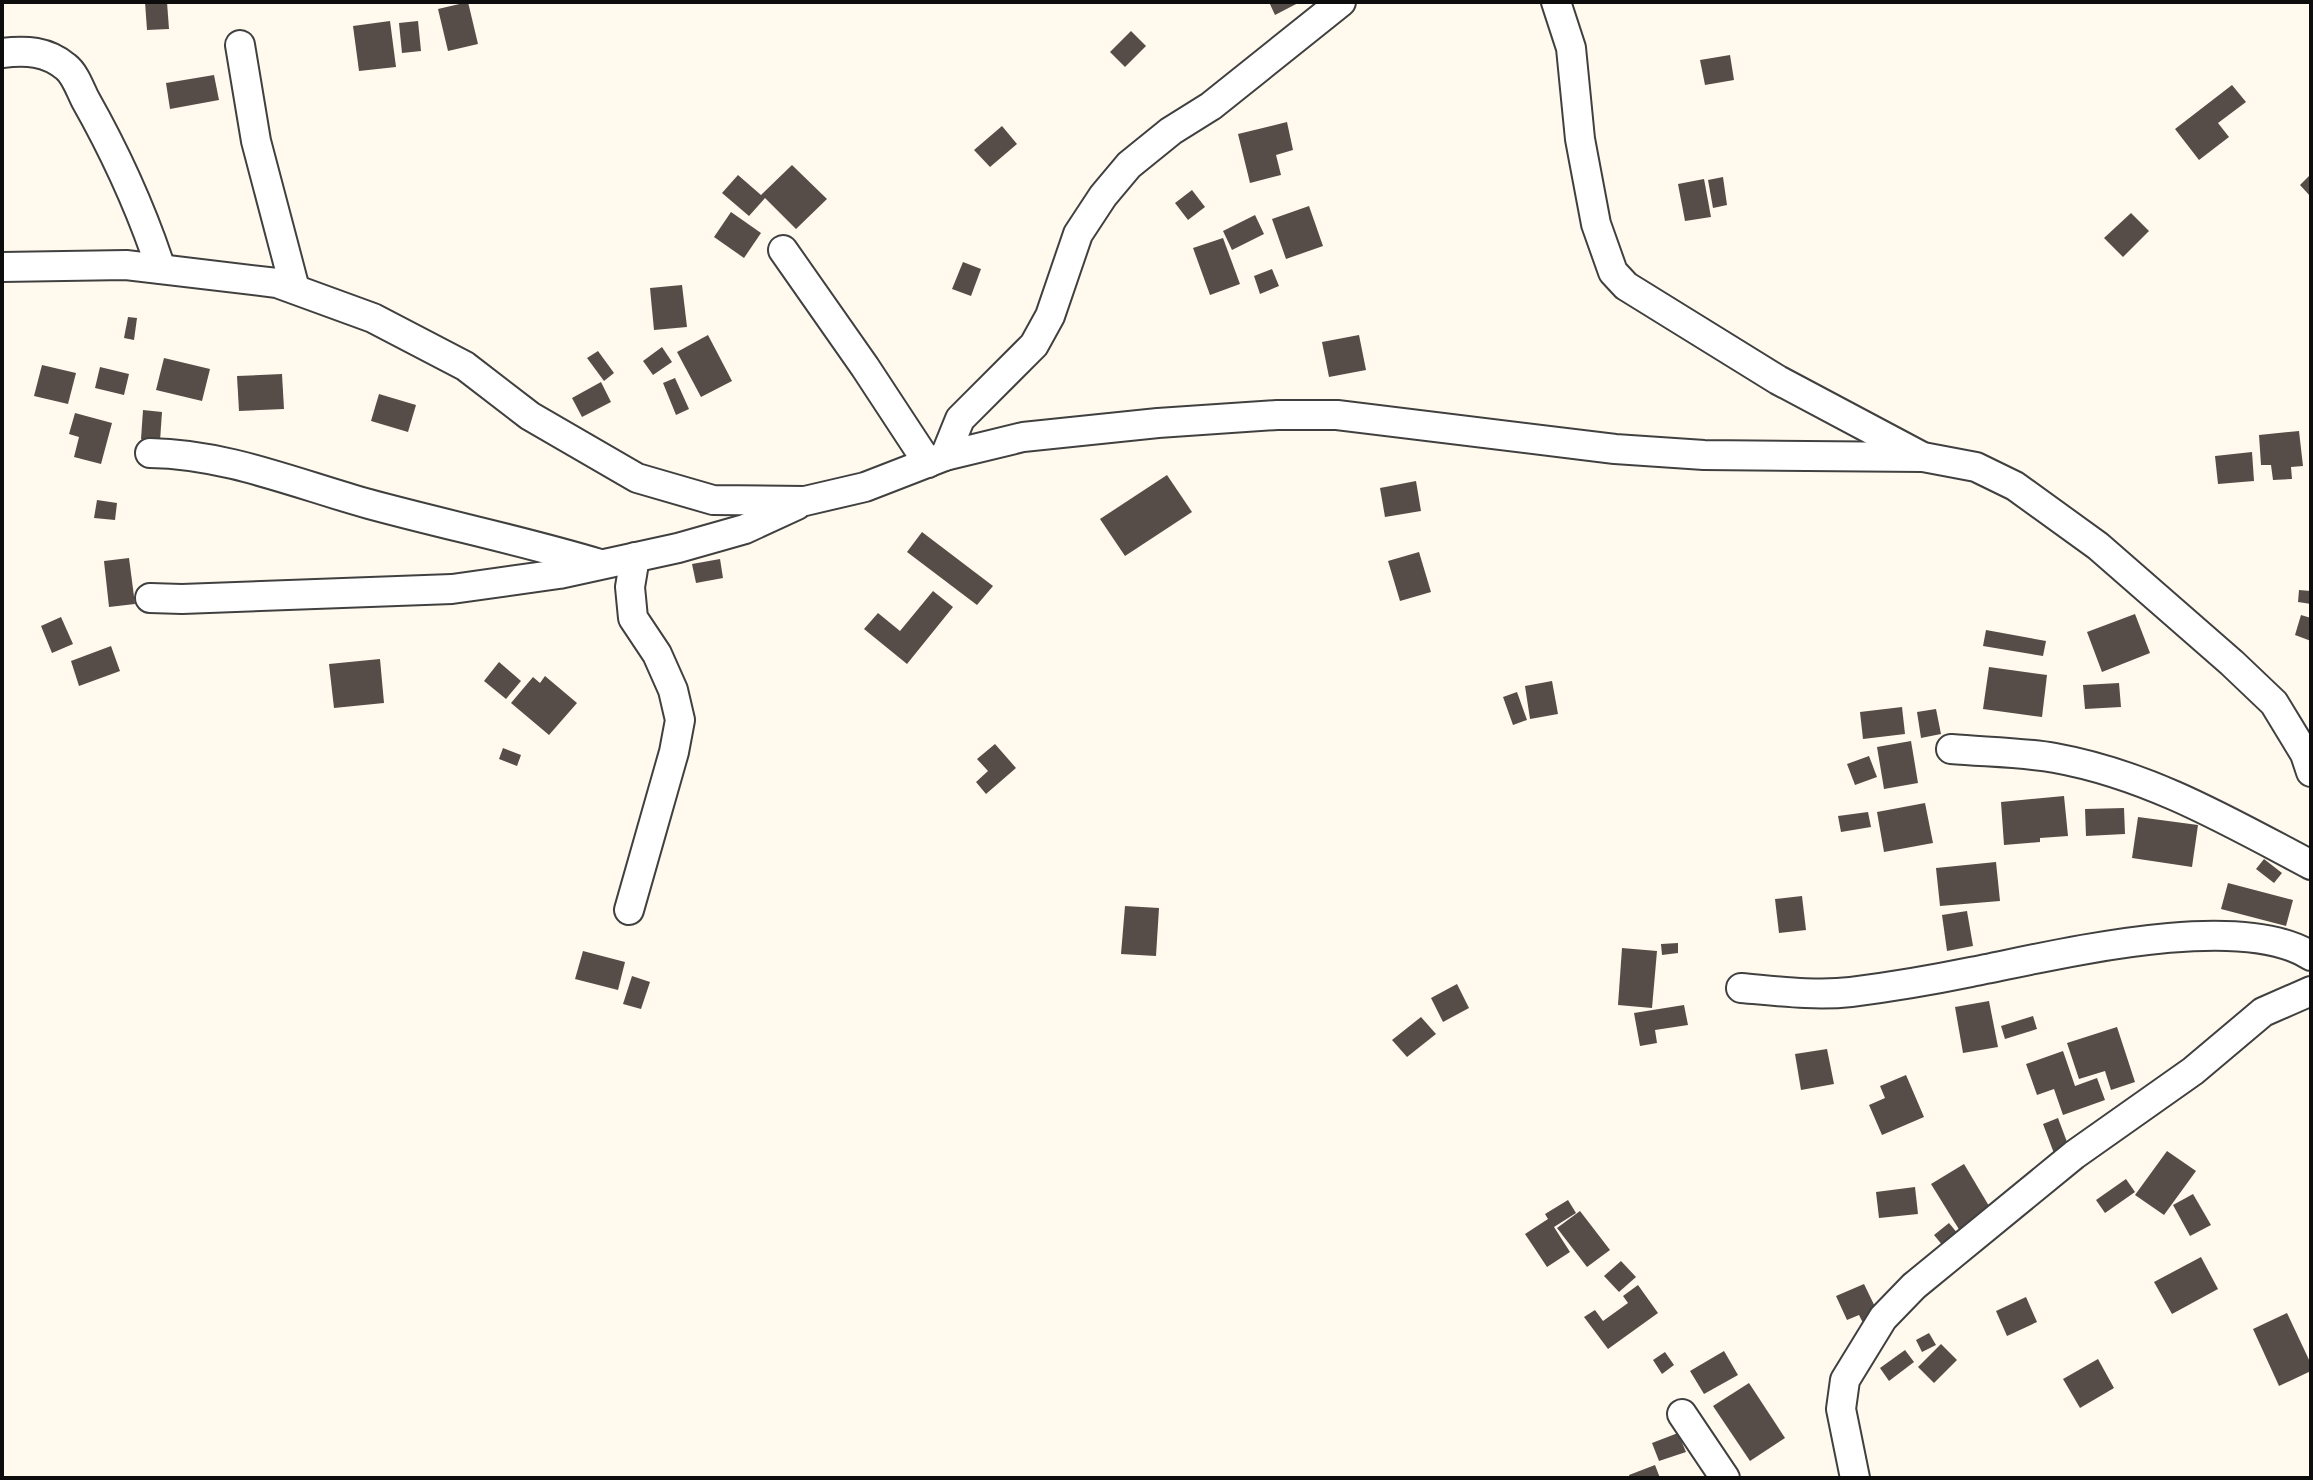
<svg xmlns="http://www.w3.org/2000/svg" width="2313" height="1480" viewBox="0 0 2313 1480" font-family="'Playfair Display',serif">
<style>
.building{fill:#564d49}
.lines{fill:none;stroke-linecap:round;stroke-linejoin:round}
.minor-casing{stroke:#404040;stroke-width:32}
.minor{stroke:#fff;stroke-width:28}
</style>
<rect width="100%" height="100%" fill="#fffaed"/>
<!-- building -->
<g class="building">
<polygon points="145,2 167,2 169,29 147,30"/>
<polygon points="468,2 478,44 448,51 438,9"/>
<polygon points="1269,2 1300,2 1275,15"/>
<polygon points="390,21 396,67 359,71 353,26"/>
<polygon points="418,21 421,51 402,53 399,23"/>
<polygon points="1131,31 1146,46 1125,67 1110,52"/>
<polygon points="1730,55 1734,80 1705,85 1700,60"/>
<polygon points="214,75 219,100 170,109 166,83"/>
<polygon points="2232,85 2246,102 2218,123 2229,137 2199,160 2175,129"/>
<polygon points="1287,122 1293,150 1276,155 1281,175 1250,183 1238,134"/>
<polygon points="1002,126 1017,144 990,167 974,150"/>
<polygon points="792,165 827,199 796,229 765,198 749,216 722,193 738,175 761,195"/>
<polygon points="2311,174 2311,197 2300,185"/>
<polygon points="1723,177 1727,205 1713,208 1708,180"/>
<polygon points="1704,179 1711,217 1685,221 1678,184"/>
<polygon points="1192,190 1205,207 1188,220 1175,203"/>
<polygon points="1309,206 1323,246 1286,259 1272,219"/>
<polygon points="731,212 761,233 744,258 714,237"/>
<polygon points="2131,213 2149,231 2123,257 2104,238"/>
<polygon points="1255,215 1264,234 1232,250 1223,231"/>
<polygon points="1223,238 1240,284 1210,295 1193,248"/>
<polygon points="963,262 981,269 971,296 952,289"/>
<polygon points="1272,269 1279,286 1260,294 1254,276"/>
<polygon points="682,285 687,327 654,330 650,288"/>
<polygon points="128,317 137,318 134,340 124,338"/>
<polygon points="708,335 732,381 701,397 677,352"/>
<polygon points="1359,335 1366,370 1329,377 1322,342"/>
<polygon points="662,347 672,362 653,375 643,361"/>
<polygon points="598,351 614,373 604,381 587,358"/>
<polygon points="164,358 210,369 202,401 156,390"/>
<polygon points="42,365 76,373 68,404 34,396"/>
<polygon points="100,367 129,374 124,395 95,388"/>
<polygon points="282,374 284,409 239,411 237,376"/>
<polygon points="675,378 689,409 676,415 663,383"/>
<polygon points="601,382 611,402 582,417 572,398"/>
<polygon points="379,394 416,405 408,432 371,421"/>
<polygon points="143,410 162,412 160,441 141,439"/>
<polygon points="75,413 112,423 101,464 74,457 79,437 69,434"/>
<polygon points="2299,431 2303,466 2291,467 2292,479 2273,480 2271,465 2261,465 2259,435"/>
<polygon points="2252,452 2254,481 2218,484 2215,456"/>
<polygon points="1167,475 1192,512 1125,556 1100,519"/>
<polygon points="1416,481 1421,511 1385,517 1380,488"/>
<polygon points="97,500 117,503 115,520 94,518"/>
<polygon points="922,532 993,586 977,605 907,552"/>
<polygon points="1419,552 1431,592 1400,601 1388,561"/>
<polygon points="129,558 135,604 109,607 104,561"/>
<polygon points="720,559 723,578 696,583 692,564"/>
<polygon points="2299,590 2311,591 2311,604 2298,602"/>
<polygon points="933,591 953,607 907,664 864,629 878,613 900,631"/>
<polygon points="2135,614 2150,653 2102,672 2087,632"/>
<polygon points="2301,615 2311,618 2311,641 2295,635"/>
<polygon points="61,617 73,644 52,653 41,626"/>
<polygon points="1986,630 2046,641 2043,656 1983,646"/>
<polygon points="111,646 120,671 79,686 71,661"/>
<polygon points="380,659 384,703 334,708 329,664"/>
<polygon points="499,662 521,681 506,699 484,681"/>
<polygon points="1989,667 2047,675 2042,717 1983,709"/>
<polygon points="545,676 577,703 549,735 511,703 533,677 540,683"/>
<polygon points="1552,681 1558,714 1530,719 1525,686"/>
<polygon points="2119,683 2121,707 2085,709 2083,685"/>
<polygon points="1517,692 1527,720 1513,725 1503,697"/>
<polygon points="1902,707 1905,734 1863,739 1860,712"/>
<polygon points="1936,709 1941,734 1921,738 1917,712"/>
<polygon points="1911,741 1918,783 1884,789 1877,747"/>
<polygon points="995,744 1016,768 986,794 976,782 988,771 977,759"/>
<polygon points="503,748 521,755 517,766 499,759"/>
<polygon points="1869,756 1877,777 1855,785 1847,764"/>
<polygon points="2064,796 2068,836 2040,838 2040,842 2004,845 2001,802"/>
<polygon points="1925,803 1933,843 1884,852 1877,812"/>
<polygon points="2124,808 2125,834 2086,836 2085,809"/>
<polygon points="1868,812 1871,827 1841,832 1838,816"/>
<polygon points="2138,817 2198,825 2192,867 2132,858"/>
<polygon points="2264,859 2282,873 2274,883 2256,869"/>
<polygon points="1996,862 2000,901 1940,906 1936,868"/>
<polygon points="2228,883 2293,900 2286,926 2221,909"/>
<polygon points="1802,896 1806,930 1779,933 1775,899"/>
<polygon points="1125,906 1159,908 1156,956 1121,954"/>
<polygon points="1967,911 1973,946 1947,951 1942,915"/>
<polygon points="1678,943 1678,953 1662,955 1661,944"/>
<polygon points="1622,948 1657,951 1652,1008 1618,1005"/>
<polygon points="583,951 625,962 618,990 575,979"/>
<polygon points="632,976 650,982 641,1009 623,1004"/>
<polygon points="1457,984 1469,1008 1443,1022 1431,998"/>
<polygon points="1989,1001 1998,1047 1963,1053 1955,1007"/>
<polygon points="1684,1005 1688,1025 1655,1030 1657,1043 1640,1046 1634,1013"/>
<polygon points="2033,1016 2037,1029 2005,1039 2001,1026"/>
<polygon points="1421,1017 1436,1034 1407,1057 1392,1040"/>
<polygon points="2117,1027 2135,1082 2111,1090 2105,1071 2079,1079 2067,1043"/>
<polygon points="1827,1049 1834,1084 1801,1090 1795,1054"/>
<polygon points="2063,1051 2075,1086 2097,1078 2105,1100 2063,1115 2054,1089 2037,1095 2026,1064"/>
<polygon points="1906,1075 1924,1117 1882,1135 1869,1105 1885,1098 1880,1086"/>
<polygon points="2058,1118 2070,1150 2055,1156 2043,1124"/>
<polygon points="2167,1151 2196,1171 2164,1215 2135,1195"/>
<polygon points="1964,1164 1992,1211 1960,1231 1931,1184"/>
<polygon points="2126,1179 2135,1192 2105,1213 2096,1200"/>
<polygon points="1915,1187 1918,1214 1879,1218 1876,1192"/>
<polygon points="2193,1194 2211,1225 2190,1236 2173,1205"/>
<polygon points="1568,1200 1576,1213 1554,1227 1570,1252 1547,1267 1525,1234 1548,1219 1545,1214"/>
<polygon points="1580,1211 1610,1250 1587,1267 1557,1228"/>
<polygon points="1949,1223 1963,1240 1948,1252 1934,1235"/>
<polygon points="2201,1257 2218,1289 2172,1314 2154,1282"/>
<polygon points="1621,1261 1636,1277 1619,1292 1604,1276"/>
<polygon points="1864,1284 1880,1317 1864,1325 1859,1315 1847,1320 1836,1296"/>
<polygon points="1638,1285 1658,1313 1608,1349 1584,1317 1595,1310 1603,1321 1628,1303 1623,1296"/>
<polygon points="2026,1297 2037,1322 2007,1336 1996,1311"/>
<polygon points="2287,1313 2311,1364 2311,1371 2279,1386 2253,1329"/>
<polygon points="1929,1333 1936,1345 1922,1352 1916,1340"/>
<polygon points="1941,1344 1957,1360 1934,1383 1918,1367"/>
<polygon points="1905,1350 1914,1362 1889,1381 1880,1368"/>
<polygon points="1724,1351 1738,1375 1704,1394 1690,1371"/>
<polygon points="1665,1352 1674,1365 1662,1374 1653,1360"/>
<polygon points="2098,1359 2114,1388 2080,1408 2063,1379"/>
<polygon points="1749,1383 1785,1438 1750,1461 1713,1406"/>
<polygon points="1678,1433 1686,1452 1659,1461 1652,1443"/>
<polygon points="1655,1465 1660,1478 1630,1478 1629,1475"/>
</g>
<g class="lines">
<defs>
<g id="minor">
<polyline points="1556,2 1571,48 1580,139 1596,224 1613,272 1626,286 1778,380 1919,455"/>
<polyline points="240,45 256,141 295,289"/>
<path d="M2,53c24,-3 45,-2 64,14 9,7 14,22 19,32 30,53 57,112 76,170"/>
<polyline points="783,250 865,367 928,463"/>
<polyline points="2,267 126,265 277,283 373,318 465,366 530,416 637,478 713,500 805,501 865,487 945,456 1023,437 1158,423 1277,415 1337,415 1615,449 1704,455 1923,457 1976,467 2015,486 2098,546 2232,663 2274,703 2305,754 2311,772"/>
<path d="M150,453c76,1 147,31 219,51 77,21 155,37 231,60"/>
<polyline points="945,456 960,419 1034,345 1050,316 1078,234 1103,196 1129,165 1171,131 1211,106 1341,2"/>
<polyline points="150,598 182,599 452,589 559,574 678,548 745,529 797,505"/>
<path d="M1951,749c34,3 70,3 104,9 94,17 173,63 256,107"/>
<polyline points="629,910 674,752 680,720 673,690 657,654 633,618 630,587 635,557"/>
<path d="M1741,988c36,3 74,8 110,4 39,-5 81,-12 120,-20 83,-16 267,-63 340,-16"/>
<polyline points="1682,1414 1725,1478"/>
<polyline points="1855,1478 1841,1409 1845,1380 1883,1318 1914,1286 2074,1155 2193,1071 2263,1012 2311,991"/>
</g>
</defs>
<!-- minor casing -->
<use href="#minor" class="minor-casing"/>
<!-- minor -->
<use href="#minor" class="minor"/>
</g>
<!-- border -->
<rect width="2313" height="1480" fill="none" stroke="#0d0d0d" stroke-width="8"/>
</svg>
